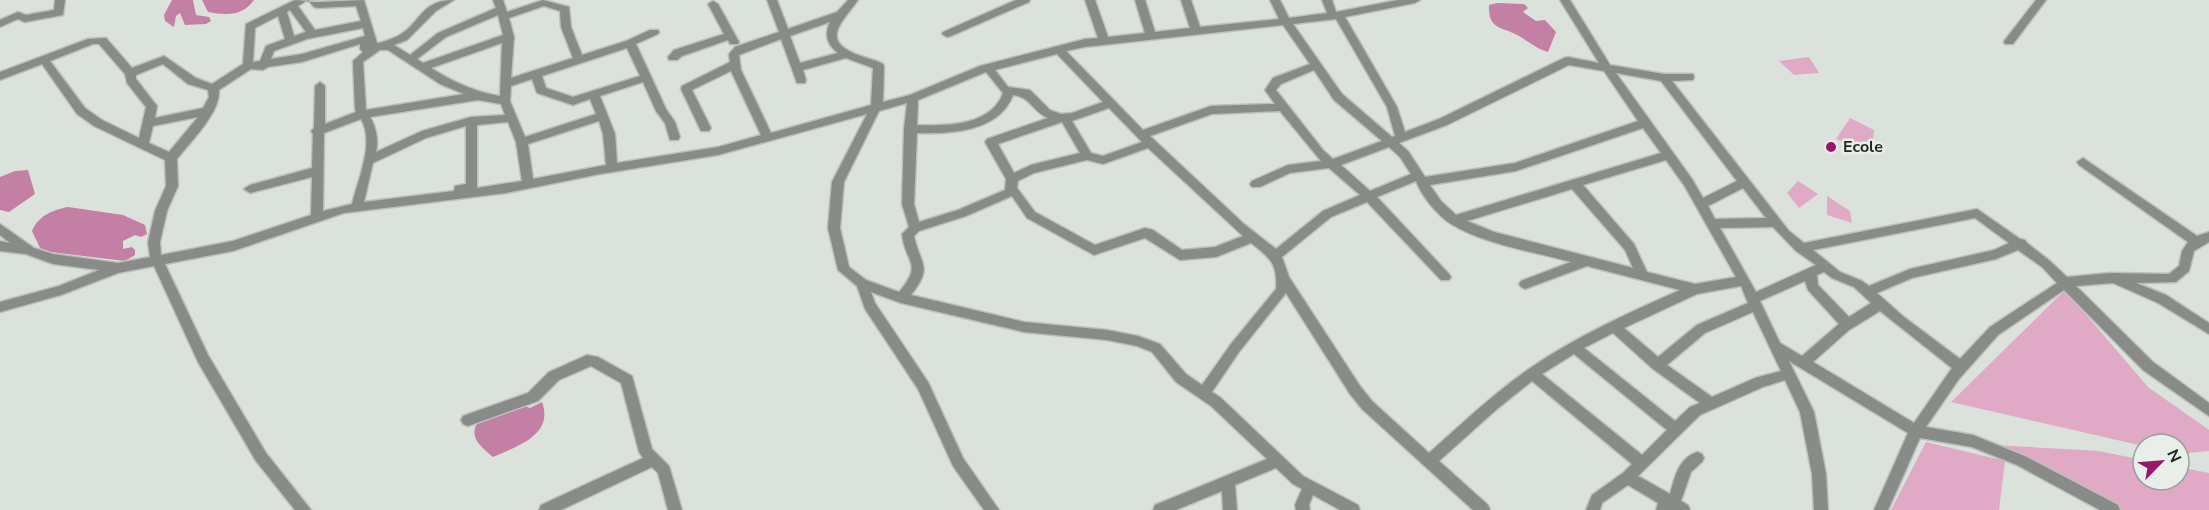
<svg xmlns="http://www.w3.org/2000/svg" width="2209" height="510" viewBox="0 0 2209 510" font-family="'Nunito Sans',sans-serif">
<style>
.green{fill:#e0a9c6}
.water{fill:#c37fa4}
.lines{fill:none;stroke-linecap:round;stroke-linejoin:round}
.minor-casing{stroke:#bac0ba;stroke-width:3}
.minor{fill:#888b88;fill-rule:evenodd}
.poi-dot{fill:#98166c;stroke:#e8efe8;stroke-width:2}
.labels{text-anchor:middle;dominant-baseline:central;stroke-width:5;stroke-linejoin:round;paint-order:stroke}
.poi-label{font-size:16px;font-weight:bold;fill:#242724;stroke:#e8efe8;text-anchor:start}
</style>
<rect width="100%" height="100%" fill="#dbe2db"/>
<!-- green -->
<g class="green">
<polygon points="1809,57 1819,73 1794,75 1779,61"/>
<polygon points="1850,118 1874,130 1873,141 1847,144 1836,139"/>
<polygon points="1798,181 1818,194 1799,208 1787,193"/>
<polygon points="1827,196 1850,211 1852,223 1827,215"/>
<polygon points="2065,290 2148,387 2209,430 2209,451 2179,454 2179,444 2143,446 1951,402"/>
<polygon points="1926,442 2005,461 1999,510 1891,510"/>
<polygon points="1995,445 2099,451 2143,460 2143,480 2179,480 2179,467 2209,473 2209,510 2122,510"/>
</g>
<!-- water -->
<g class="water">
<polygon points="172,0 193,0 196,15 209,17 211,21 206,24 185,25 180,13 176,16 174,27 165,21 164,15"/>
<path d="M202,0h52c-12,17 -29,15 -46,12z"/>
<path d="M1497,3l27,1 4,4 -5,4 13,9 9,-1 11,12 -8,20c-12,-4 -19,-10 -29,-16 -16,-10 -31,-5 -30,-31z"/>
<polygon points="28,170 35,194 9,212 0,210 0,177 15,171"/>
<path d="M68,207l55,8 22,10 2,9 -6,3 -6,-2 -12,6v8l9,-2 3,3v5l-10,6 -74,-9 -11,-4 -8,-17c7,-16 21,-21 36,-24z"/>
<path d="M542,402c12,33 -24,44 -49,55 -12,-10 -27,-22 -13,-37l44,-14 6,2z"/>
</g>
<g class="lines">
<defs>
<g id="minor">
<polygon points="55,0 65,0 63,15 25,22 18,19 0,27 0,20 18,12 26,15 54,10"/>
<path d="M295,0l25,2 44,-2 13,43h2c6,-2 13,-4 19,-7 23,-12 22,-36 56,-36l-18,11 -29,29 -13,5 16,10 28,-22 58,-25 -3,-8h10l4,12 36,-12 26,7 2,20 11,28 44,-14 24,-11h8l1,2 -1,2 -22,10 30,65 9,13 5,15 -2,3h-8l-5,-17 -9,-12 -13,-29 -43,14 15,38 2,29 101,-16 43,-12 -30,-64 -39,19 19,38 -2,3h-8l-20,-42 1,-3 48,-24 -1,-8 6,-7 44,-15 -12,-32h10l11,29 49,-17 11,-12h10c-16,23 -40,41 3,56 7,3 15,4 22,8l1,3 -1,35 27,-7 70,-29 105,-27 13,-1 -13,-38h10l13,37 37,-4 -10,-33h10l10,32 35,-4 -9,-28h10l9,27 79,-8 -9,-19h10l9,18 38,-5 -5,-13h10l4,12 62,-12h22l-5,3 -70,14 52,90 8,25 34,-13 125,-61 4,-1 31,6 -39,-63h10l40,65 54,9h29l1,3 -1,3 -21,1 117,150 15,12 173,-34 43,30 5,1 2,3 23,18 17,16 43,-4 59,1 10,-8 3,-15 6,-9 -109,-77 -2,-3 6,-4 114,78 12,-4v10l-15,9 -5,20 -13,11 -40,1 30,12 43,28v11l-51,-31 -45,-20 -37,3 77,76 56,41v13l-66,-46 -79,-80 -66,45 -39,44 -33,48 47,8 54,22 91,48 2,5h-20l-83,-45 -45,-18 -52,-9 -32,72h-14l34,-77 -119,-72 25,51 12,62 2,36h-14l-2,-36 -12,-62 -15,-32 -22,7 -63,28 -62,61 32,18c5,-17 8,-35 27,-42l5,2 2,4 -2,4 -11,10 -10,29 7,4 2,5h-34l2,-7 -30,-18 -26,18 -2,7h-14l6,-15 31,-22 9,-9 -100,-83 -35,28 -58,52 49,44 2,5h-17l-111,-101 -12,-15 -64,-101 -47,59 -27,40 9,6 82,78 55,29 2,5h-20l-27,-15 -4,10 1,5h-14l-1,-5 7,-16 -9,-5 -17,-16 -41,17 2,25h-14l-1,-19 -46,19h-23l2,-5 112,-46 -56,-53 -35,-24 -24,-30 -15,-6 -30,-6 -83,-8 -123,-29 -30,-11 4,11 53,79 35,76 36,52h-15l-31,-44 -35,-77 -53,-80 -8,-23 -19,-16 -10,-42 4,-46 35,-68 -149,41 -118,19 -94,19 -162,20 -111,38 -68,13 43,91 58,98 45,57h-16l-39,-49 -58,-99 -44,-96 -36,7 -57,22 -61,17v-10l59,-16 40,-16 -46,-6 -27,-10 -26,-3v-10l10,2 -10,-8v-11l34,24 19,6 65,9 32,-6 -2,-15 7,-31 11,-25 -1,-26 -71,-34 -17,-12 -35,-50 -42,16v-8l88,-33 18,-1 26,30 32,-12 32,22 16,6 31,-20 3,-40zM308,0l6,7 4,1 38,-2 5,15 -46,9 -17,-24zM544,6l16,5 1,16 12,31 -62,20 3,-41 -5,-19zM290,10l16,22 -12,4 -7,-24zM498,15l5,20 -80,28 -6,-4 29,-22zM278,16l7,23 -19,7 -6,15 -7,1 2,-34zM1336,19l51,88 8,29 -3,1 -50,-43 -49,-70zM830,22c-6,12 -3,23 8,31l-38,10 -10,-27zM1283,25l27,39 -37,14 -8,12 10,14 -64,2 -68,24 -77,-79 19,-4zM363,28l2,8 -63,18 -31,5 3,-8 33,-12zM781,39l16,44h8l1,-3 -3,-10 43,-12 27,10 -2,37 -100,28 -30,-63 -2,-15zM502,43l-2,53c-25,-4 -47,-14 -69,-28zM93,44h6l26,30 2,9 19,24 -7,31 -37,-18 -17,-12 -35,-47zM360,44v5l3,3 -10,9 2,48 1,3 -31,12v-38l-5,-4 -5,4 -1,42 -3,3 2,3 -1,34 -62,17 -6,4 6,4 62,-16 -1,38 -78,26 -72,14 -1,-13 7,-31 11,-25 -1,-27c14,-18 44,-47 42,-69l32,-21 12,1 5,-3 34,-5zM627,48l13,28 -67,21 -27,-9 -4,-12zM380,50h8l52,34 24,10 -98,16 -3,-48zM1057,54l46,48 -31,11 -11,1 -11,-4 -20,-20 -22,-3 -13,-17zM163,64l25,20 20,6 1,7 -6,11 -48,10 2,-12 -21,-27v-4zM1569,65l35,6 34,50 -123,42 -90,14 -17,-26 -9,-8 48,-18zM1314,70l20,30 48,41 -49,18 -10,-9 -47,-60 5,-6zM986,72l17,21c-12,33 -56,33 -86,32l1,-25zM1616,73l45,8 76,100 -34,17 -11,-19zM532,79l5,14 36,12 17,-6 6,15 -71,23 -15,-36 1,-15zM1013,95c18,2 20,17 35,23l-61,21 -2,3 21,37 -1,11 -47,20 -39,12 -5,-18 3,-71c34,1 82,-1 96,-38zM478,100l23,4 4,11 -34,2 -49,14 -46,21c3,-11 0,-25 -6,-35zM907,103l-3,26 -2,75 7,23 -7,7c3,29 22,29 -3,58l-33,-12 -17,-13 -9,-39 4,-46 35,-71zM1109,108l33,34 -39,14 -12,-3 -19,-32zM1280,111l41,50 -33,4 -36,16 -2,3 2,3h8l30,-14 39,-5 31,27 -37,16 -47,38 -32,-25 -94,-88 62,-22zM198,117l-29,35 -20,-9 4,-17zM361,119c14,24 -3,60 -9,85l-29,7 1,-78zM599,121l4,13 3,31 -73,14 -5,-35zM508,122l8,20 6,39 -45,7v-63zM1062,122l18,31 -49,12 -17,8 -16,-29zM466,126v58l-11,2 -1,5 -90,11 9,-39 53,-25zM1643,128l18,25 -205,62 -15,-14 -11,-16 86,-14zM1389,147l11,10 11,17 -41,17 -29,-26zM1148,148l95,88 -28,11 -33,3 -29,-20 -8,-2 -50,17 -60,-33 -18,-24 1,-7 16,-8 53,-13 16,4zM1666,160l18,25 52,92 -41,7 -48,-12 -13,-28 -51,-59zM1416,181c5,14 21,34 35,43 35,21 81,27 120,38l-50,19 -2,3 2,3 4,2 62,-23 93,24c-52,23 -105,47 -151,79 -36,25 -67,55 -100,84l-57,-52 -12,-15 -71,-109 -7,-20 49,-40 36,-15 74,78h8l2,-3 -2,-3 -72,-77zM1743,188l23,30 -51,1 -7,-13zM1572,189l53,61 8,18 -139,-36 -27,-11zM1012,196l15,22 67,37 51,-17 35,22 36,-3 35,-14c18,14 27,20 25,46l-45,55 -29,41 -16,-11 -26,-30 -22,-8 -31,-6 -83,-8 -113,-27c23,-29 9,-30 3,-59l5,-5 47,-15zM1975,218l34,25 -15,7 -84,19 -41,17 -7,-5 -22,-9 -27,-22zM1773,227l23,24 20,14 -60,27 -36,-64zM2018,250l24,17 15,16 -67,44 -30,32 -56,-42 -27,-24 35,-15 84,-19zM1824,272l8,6 22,9 17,16 -22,14 -31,-32 -1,-10zM1805,281l3,9 31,34 -37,32 -22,-13 -20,-42zM1741,286l7,17 -51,22 -39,32 -34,-29 73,-34zM1880,311l72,57 -38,55 -101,-61 36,-32zM1753,312l28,59 -26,7 -43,19 -45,-32 38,-32zM1613,333l40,36 47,34 -10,4 -15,14 -91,-73zM1574,354l93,76 -25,25 -100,-81z"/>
<polygon points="1016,0 1030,0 1029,2 951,36 947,37 942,34 943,32"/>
<polygon points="2036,0 2046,0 2013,44 2005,44 2004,42 2005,40"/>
<polygon points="713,1 718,4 739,42 738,44 730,44 728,40 682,56 677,60 669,60 668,57 674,50 724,34 708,4"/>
<polygon points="587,355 598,357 632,376 652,449 669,466 682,510 668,510 658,473 652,467 561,510 539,510 541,505 643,458 639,452 621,383 591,366 559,380 538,401 468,426 463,424 461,420 463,416 528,393 549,372"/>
</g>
</defs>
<!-- minor casing -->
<use href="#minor" class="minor-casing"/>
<!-- minor -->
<use href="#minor" class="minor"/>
</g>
<!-- markers -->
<circle class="poi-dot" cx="1831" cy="147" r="6"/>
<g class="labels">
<!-- poi labels -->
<g class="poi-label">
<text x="1843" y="147">Ecole</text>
</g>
</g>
<!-- north arrow -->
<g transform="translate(2161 462) rotate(65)"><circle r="28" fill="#e8efe8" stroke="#9a9f9a" stroke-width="1.5"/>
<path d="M0-4.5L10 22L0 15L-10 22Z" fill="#98166c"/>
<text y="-9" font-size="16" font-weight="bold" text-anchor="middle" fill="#242724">N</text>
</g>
</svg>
